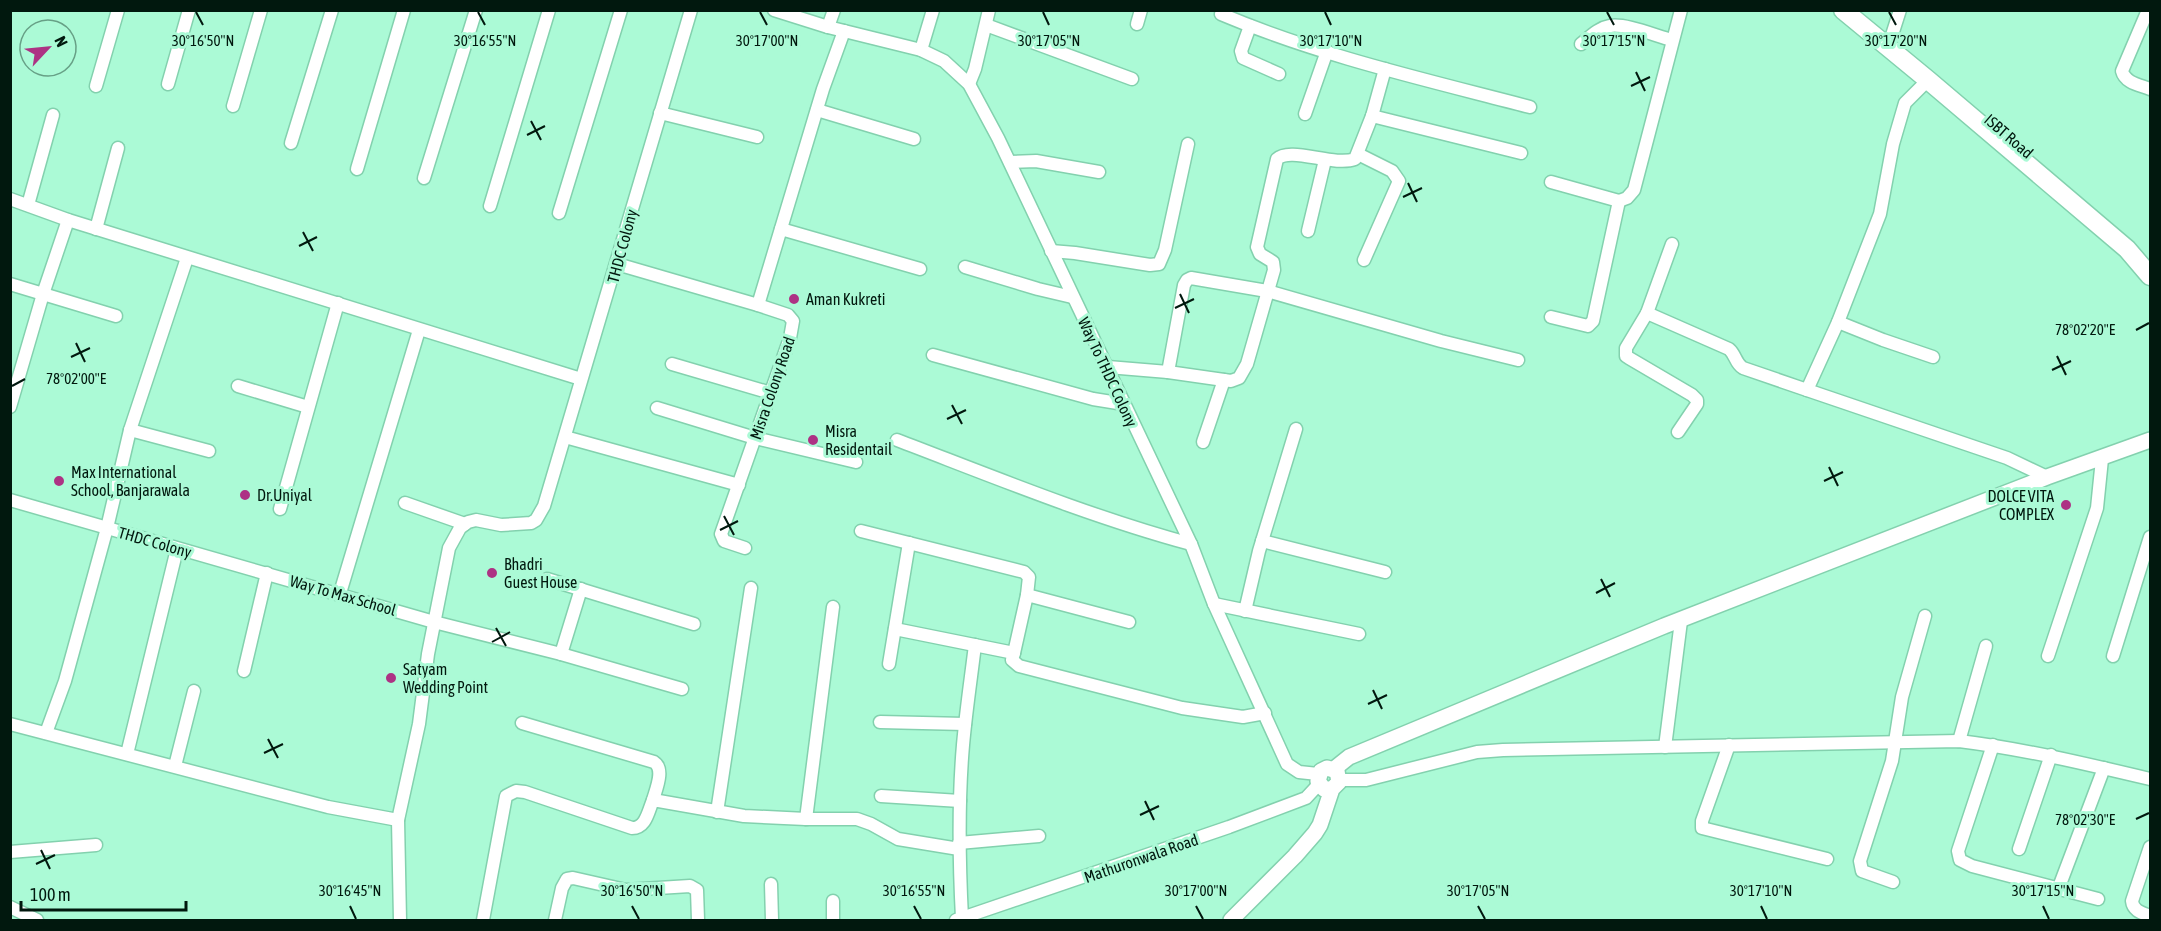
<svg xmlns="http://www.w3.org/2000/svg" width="2161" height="931" viewBox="0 0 2161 931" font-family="'Asap Condensed',sans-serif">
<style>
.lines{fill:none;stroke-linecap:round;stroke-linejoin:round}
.minor-casing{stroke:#83d1ae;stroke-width:15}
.major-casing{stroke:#83d1ae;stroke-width:18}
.highway-casing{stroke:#83d1ae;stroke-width:21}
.minor{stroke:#fff;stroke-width:12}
.major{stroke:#fff;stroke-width:15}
.highway{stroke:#fff;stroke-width:18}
.ticks{fill:none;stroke:#01180e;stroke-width:2}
.poi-dot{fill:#ad3284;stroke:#abfad6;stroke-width:2}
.labels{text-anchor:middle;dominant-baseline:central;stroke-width:6;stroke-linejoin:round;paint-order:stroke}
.street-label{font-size:16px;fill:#01180e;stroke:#abfad6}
.poi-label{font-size:16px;fill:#01180e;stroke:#abfad6;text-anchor:start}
.ticks-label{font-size:15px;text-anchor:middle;fill:#01180e;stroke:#abfad6;stroke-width:6;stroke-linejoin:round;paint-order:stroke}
</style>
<rect width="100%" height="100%" fill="#abfad6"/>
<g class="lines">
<defs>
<g id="minor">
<polyline points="774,10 828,27 921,50 944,61 969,84 998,138 1191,544 1214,604 1287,764 1299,772 1318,774"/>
<path d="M2148,10l-26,61c3,12 18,14 28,18"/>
<path d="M1221,14c99,42 206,66 309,93"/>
<polyline points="1137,24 1141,10"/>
<polyline points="986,25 1132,79"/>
<polyline points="1250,26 1241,51 1243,58 1279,74"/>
<polyline points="828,27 834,10"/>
<polyline points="1892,35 1900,10"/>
<path d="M1581,44c9,-7 17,-16 29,-18 15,-3 46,10 62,14"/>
<polyline points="921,50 933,10"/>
<polyline points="1928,80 1905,103 1893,144 1880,214 1838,322 1807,390 2007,458 2047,477"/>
<polyline points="168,84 189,10"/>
<polyline points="969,84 975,69 989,10"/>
<polyline points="96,86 118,10"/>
<polyline points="233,106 261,10"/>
<polyline points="817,110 914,139"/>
<polyline points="660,113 757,137"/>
<polyline points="1305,114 1327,51"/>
<polyline points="1372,116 1521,153"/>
<polyline points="291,143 332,10"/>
<polyline points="1358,154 1392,171 1399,181 1364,260"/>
<polyline points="1010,162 1036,161 1099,172"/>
<polyline points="357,169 404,10"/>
<polyline points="424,178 476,10"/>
<polyline points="1551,182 1619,201 1627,198 1634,190 1681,10"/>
<polyline points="10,199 68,220 581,379"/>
<polyline points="28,205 53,115"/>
<polyline points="490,206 549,10"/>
<polyline points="559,213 621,10"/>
<polyline points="96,229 118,148"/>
<polyline points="781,229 920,269"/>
<polyline points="1308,231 1325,160"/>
<polyline points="1672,244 1647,313 1626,348 1626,356 1629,358 1692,395 1697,400 1697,404 1678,432"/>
<polyline points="1051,251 1075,253 1150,265 1159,264 1165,250 1188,144"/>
<polyline points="617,264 758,305 788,315 793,321 790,338 721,534 724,541 745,548"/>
<polyline points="965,267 1038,289 1072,297"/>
<polyline points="10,284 116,316"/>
<polyline points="758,305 823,89 844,31"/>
<path d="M1647,313l82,36c7,6 6,14 14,19l64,22"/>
<polyline points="1551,317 1588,326 1593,321 1619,201"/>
<polyline points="1838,322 1883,340 1933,357"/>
<polyline points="933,355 1093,399 1124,404"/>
<polyline points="672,364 771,393"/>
<path d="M1108,367l60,5 63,9 8,-3 8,-14 27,-94 -1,-8 -13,-8 -3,-7 20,-88c13,-13 57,8 78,0l17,-43 13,-47"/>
<polyline points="1168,372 1184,285 1187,280 1191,278 1267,291 1441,341 1518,360"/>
<polyline points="238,386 308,407"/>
<polyline points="10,407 43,294 68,220"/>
<polyline points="657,408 755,438 856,462"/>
<polyline points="130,430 209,451"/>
<polyline points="565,437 739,485"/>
<path d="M897,440c97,37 194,77 294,104"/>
<polyline points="1203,442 1224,380"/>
<polyline points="10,500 434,622 561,654 682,689"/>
<polyline points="405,503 465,524"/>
<polyline points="280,509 338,303"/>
<polyline points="861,531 1024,572 1029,577 1027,595"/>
<polyline points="1262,541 1385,572"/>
<polyline points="547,579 694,624"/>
<polyline points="340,593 419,330"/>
<polyline points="1214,604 1359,634"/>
<polyline points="1245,611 1259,551 1296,429"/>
<polyline points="895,629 1014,653 1012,660 1019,666 1182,708 1243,717 1265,713"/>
<polyline points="1014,653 1027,595 1129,622"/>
<polyline points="561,654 581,589"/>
<polyline points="2048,656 2097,508 2102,459"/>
<polyline points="2113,656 2150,537"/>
<polyline points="889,664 909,543"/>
<polyline points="244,671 267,573"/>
<polyline points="880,722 965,724"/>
<path d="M522,723l132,39c11,7 2,27 -1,38"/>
<polyline points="10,724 328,807 398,820"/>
<polyline points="46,733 65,681 107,528 130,430 187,258"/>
<polyline points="1959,741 1986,646"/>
<polyline points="1729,745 1702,821 1702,828 1827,859"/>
<polyline points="1993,745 1958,851 1960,860 1972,866 2098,899"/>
<polyline points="1665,747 1681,621"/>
<polyline points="127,754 177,549"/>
<polyline points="175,766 194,691"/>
<path d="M1339,780h27l111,-28 26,-2 456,-9c65,8 128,23 191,38"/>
<polyline points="881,796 960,801"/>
<polyline points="717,812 751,588"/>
<polyline points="806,819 833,607"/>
<polyline points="959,843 1039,836"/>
<path d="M2150,847l-18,54c1,10 10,12 18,15"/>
<polyline points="2019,849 2051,755"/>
<polyline points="10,852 96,845"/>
<polyline points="1893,882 1862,871 1860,861 1892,761 1902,697 1925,616"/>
<polyline points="771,884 772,920"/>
<polyline points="2059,887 2104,768"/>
<polyline points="10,907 37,920"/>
<path d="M962,918c-3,-58 -4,-115 1,-173 3,-34 8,-67 12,-100"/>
<polyline points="400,920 398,820 419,724 428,654 449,548 460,528 468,522 476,520 501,525 531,523 536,520 544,506 691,10"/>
<path d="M483,920l23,-124 10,-5 9,1 107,36c14,0 16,-16 21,-28l91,16 62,3h51l14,5 27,15 61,10"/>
<polyline points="555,920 562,888 567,879 573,878 626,890 690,886 697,890 698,920"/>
<polyline points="833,920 833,901"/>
<polyline points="956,920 1229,827 1306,798 1319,784"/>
</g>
<g id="major">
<polyline points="1334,769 1349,757 1664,626 2047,477 2150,440"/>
<polyline points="1231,920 1295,856 1315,833 1320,825 1332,789 1339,782 1337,771 1327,768 1321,771 1318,781 1324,789 1332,789"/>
</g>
<polyline id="highway" points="1843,10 1928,80 2127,249 2150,276"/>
</defs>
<!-- minor casing -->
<use href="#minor" class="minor-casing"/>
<!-- major casing -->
<use href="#major" class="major-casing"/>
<!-- highway casing -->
<use href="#highway" class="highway-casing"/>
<!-- minor -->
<use href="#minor" class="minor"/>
<!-- major -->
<use href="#major" class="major"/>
<!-- highway -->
<use href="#highway" class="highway"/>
</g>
<!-- ticks -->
<path class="ticks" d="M196,12l7,13M478,12l7,13M760,12l7,13M1043,12l6,13M1325,12l6,13M1607,12l7,13M1889,12l7,13M1636,72l9,19M1631,86l19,-9M531,121l10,19M527,135l18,-9M1408,183l9,19M1403,197l19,-9M303,232l10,19M299,246l18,-9M1180,294l9,19M1175,308l19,-9M2136,330l13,-7M76,343l9,19M2057,356l9,19M71,357l19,-9M2052,370l19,-9M12,386l13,-7M952,405l10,19M947,419l19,-9M1829,467l9,19M1824,481l19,-9M724,516l10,19M720,530l18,-9M1601,579l9,18M1596,593l19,-10M496,628l10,18M492,642l18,-10M1373,690l9,19M1368,704l19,-9M268,739l10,19M264,753l19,-9M1145,801l9,19M1140,815l19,-9M2136,819l13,-6M41,850l9,19M36,864l19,-9M350,906l6,13M632,906l7,13M914,906l7,13M1196,906l7,13M1478,906l7,13M1761,906l6,13M2043,906l6,13"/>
<!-- markers -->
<g class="poi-dot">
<circle cx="794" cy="299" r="6"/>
<circle cx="813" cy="440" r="6"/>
<circle cx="59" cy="481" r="6"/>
<circle cx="245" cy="495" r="6"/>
<circle cx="2066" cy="505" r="6"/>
<circle cx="492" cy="573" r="6"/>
<circle cx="391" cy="678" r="6"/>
</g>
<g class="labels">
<!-- street labels -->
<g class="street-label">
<text transform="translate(2009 136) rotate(41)">ISBT Road</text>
<text transform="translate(622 246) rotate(-75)">THDC Colony</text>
<text transform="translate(1108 372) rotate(65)">Way To THDC Colony</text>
<text transform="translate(772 388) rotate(-71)">Misra Colony Road</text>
<text transform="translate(155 542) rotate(16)">THDC Colony</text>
<text transform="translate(343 595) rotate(16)">Way To Max School</text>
<text transform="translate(1141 858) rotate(-19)">Mathuronwala Road</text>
</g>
<!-- poi labels -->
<g class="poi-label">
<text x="806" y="299">Aman Kukreti</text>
<text x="825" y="431">Misra<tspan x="825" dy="18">Residentail</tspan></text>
<text x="71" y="472">Max International<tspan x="71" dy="18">School, Banjarawala</tspan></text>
<text x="257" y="495">Dr.Uniyal</text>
<text x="2054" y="496" text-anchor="end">DOLCE VITA<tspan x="2054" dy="18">COMPLEX</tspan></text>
<text x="504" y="564">Bhadri<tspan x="504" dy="18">Guest House</tspan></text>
<text x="403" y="669">Satyam<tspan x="403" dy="18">Wedding Point</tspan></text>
</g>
</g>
<g class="ticks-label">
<text x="203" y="46">30°16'50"N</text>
<text x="485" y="46">30°16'55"N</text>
<text x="767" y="46">30°17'00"N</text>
<text x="1049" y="46">30°17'05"N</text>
<text x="1331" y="46">30°17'10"N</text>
<text x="1614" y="46">30°17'15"N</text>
<text x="1896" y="46">30°17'20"N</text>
<text x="2085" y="335">78°02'20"E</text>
<text x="76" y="384">78°02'00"E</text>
<text x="2085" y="825">78°02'30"E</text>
<text x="350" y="896">30°16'45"N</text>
<text x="632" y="896">30°16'50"N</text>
<text x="914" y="896">30°16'55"N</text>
<text x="1196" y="896">30°17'00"N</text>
<text x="1478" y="896">30°17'05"N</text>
<text x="1761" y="896">30°17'10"N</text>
<text x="2043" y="896">30°17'15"N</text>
</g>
<!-- border -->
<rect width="2161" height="931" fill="none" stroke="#01180e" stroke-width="24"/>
<!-- north arrow -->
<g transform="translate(48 48) rotate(64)"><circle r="28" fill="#abfad6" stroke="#67a086" stroke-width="1.5"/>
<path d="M0-4.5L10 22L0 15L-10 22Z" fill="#ad3284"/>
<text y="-9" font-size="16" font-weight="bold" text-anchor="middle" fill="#01180e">N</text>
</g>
<!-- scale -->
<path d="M21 901v9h165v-9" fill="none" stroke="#01180e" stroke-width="3"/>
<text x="30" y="901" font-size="18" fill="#01180e" stroke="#abfad6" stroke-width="4.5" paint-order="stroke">100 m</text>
</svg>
